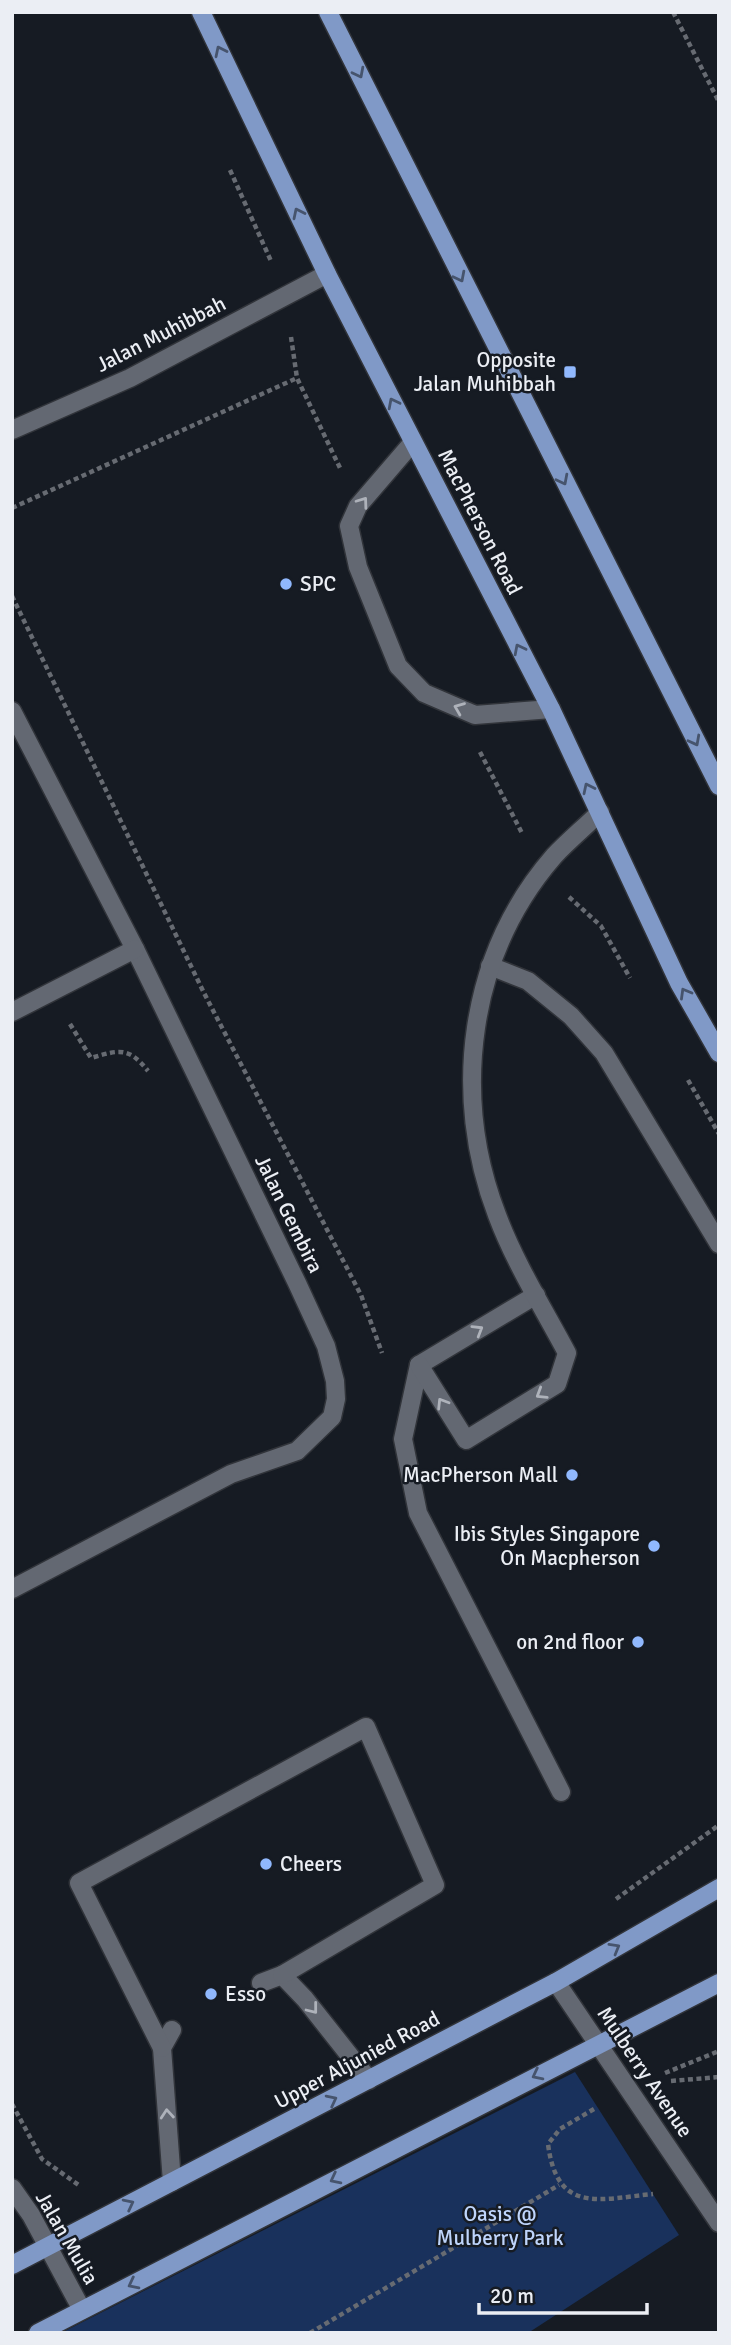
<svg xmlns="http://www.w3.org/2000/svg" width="731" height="2345" viewBox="0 0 731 2345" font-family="Signika,sans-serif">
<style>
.green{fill:#19315c}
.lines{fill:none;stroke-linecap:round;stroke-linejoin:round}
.service-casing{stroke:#31343a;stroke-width:21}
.minor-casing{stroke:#31343a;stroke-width:21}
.primary-casing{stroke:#31343a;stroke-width:21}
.path{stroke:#676b72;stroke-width:4.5;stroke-dasharray:5 3.5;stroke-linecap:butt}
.service{stroke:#636872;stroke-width:18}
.minor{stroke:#636872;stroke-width:18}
.primary{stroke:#8099c7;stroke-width:18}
.oneway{stroke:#46546d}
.oneway2{stroke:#aeb2ba}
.poi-dot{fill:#90b8fd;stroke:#161b23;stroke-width:2.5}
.labels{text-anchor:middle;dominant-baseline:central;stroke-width:5;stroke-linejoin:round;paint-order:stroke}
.street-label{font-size:21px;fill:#ebeef4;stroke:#161b23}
.poi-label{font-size:21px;fill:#ebeef4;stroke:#161b23;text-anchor:end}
.park-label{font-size:21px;fill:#bfd5fc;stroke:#161b23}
</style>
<rect width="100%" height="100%" fill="#161b23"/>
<!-- green -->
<polygon class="green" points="575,2072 679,2235 528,2333 61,2333"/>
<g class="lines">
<defs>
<g id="service">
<polyline points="413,442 358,506 349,526 358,567 398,666 424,693 475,715 551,709"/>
<polyline points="490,966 528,981 571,1016 604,1053 719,1244"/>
<polyline points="536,1295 419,1365 403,1439 418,1513 561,1792"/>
<path d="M419,1365l47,75 91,-56 10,-31c-24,-45 -52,-90 -70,-138 -46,-120 -29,-260 57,-359 14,-15 31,-29 46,-44"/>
<polyline points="261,1983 282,1975 305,1999 369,2080"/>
<polyline points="172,2030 162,2048 172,2182"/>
<polyline points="162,2048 79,1883 366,1727 435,1885 282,1975"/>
</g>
<g id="minor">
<polyline points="12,430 130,378 327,274"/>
<polyline points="12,711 135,949 297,1283 326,1346 335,1381 336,1399 332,1417 297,1451 231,1474 12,1589"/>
<polyline points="12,1012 135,949"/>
<polyline points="556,1982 719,2223"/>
<polyline points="12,2188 31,2215 82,2310"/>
</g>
<g id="primary">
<polyline points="201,12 327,274 551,709 679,983 719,1053"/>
<polyline points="328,12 719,786"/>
<polyline points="12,2265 556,1982 719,1888"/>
<polyline points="38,2333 719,1983"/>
</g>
</defs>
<!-- service casing -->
<use href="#service" class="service-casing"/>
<!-- minor casing -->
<use href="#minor" class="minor-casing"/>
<!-- primary casing -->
<use href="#primary" class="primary-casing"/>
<!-- path -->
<g class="path">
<polyline points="673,12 719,102"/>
<polyline points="230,170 271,261"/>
<polyline points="291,337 297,378 340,468"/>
<polyline points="12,508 297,378"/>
<polyline points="12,596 204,993 361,1295 382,1353"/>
<polyline points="480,752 523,835"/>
<polyline points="569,897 601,926 630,978"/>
<path d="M70,1024l21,34c28,-8 37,-12 57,13"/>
<polyline points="688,1080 719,1134"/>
<polyline points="616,1899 719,1825"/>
<polyline points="665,2073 719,2051"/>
<polyline points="671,2081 719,2077"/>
<polyline points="12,2104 42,2159 80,2186"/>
<path d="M594,2109l-34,20 -12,15c9,71 52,55 105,50"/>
<polyline points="310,2333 559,2185"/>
</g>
<!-- service -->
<use href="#service" class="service"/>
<!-- minor -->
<use href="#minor" class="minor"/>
<!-- primary -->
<use href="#primary" class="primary"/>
</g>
<!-- one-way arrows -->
<defs><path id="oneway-chevron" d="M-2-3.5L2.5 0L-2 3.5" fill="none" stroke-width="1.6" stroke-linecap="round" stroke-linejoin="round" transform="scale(1.75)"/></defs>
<g class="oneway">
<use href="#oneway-chevron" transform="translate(220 51) rotate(-116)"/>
<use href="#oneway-chevron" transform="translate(359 73) rotate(63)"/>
<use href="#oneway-chevron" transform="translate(298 213) rotate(-116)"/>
<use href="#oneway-chevron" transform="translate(460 277) rotate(63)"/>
<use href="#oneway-chevron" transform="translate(393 403) rotate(-117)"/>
<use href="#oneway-chevron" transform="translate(563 480) rotate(63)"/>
<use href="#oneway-chevron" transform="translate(519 649) rotate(-117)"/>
<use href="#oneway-chevron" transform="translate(695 741) rotate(62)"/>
<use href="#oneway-chevron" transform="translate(588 788) rotate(-116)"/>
<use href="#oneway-chevron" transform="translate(685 993) rotate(-120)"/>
<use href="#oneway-chevron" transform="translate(615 1948) rotate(-30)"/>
<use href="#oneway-chevron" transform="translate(537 2075) rotate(153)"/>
<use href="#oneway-chevron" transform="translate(332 2100) rotate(-27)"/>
<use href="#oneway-chevron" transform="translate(335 2179) rotate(153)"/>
<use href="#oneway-chevron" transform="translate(129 2204) rotate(-27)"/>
<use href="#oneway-chevron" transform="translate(133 2284) rotate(153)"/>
</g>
<g class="oneway2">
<use href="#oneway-chevron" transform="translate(363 502) rotate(-54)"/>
<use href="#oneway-chevron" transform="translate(459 708) rotate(-158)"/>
<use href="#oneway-chevron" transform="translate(478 1330) rotate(-31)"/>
<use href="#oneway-chevron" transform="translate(541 1394) rotate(148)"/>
<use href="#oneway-chevron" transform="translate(442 1403) rotate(-122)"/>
<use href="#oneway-chevron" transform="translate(313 2009) rotate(52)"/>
<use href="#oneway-chevron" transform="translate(167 2114) rotate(-95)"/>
</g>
<!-- markers -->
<g class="poi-dot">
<rect x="563" y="365" width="14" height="14" rx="3.5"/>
<circle cx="286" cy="584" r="7"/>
<circle cx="572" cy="1475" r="7"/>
<circle cx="654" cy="1546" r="7"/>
<circle cx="638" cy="1642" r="7"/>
<circle cx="266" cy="1864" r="7"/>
<circle cx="211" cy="1994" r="7"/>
</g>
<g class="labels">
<!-- street labels -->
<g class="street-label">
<text transform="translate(161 334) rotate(-27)">Jalan Muhibbah</text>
<text transform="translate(480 522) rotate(63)">MacPherson Road</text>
<text transform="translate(289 1214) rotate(64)">Jalan Gembira</text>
<text transform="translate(357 2060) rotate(-28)">Upper Aljunied Road</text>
<text transform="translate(645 2072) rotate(56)">Mulberry Avenue</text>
<text transform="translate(67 2238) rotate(60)">Jalan Mulia</text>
</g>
<!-- poi labels -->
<g class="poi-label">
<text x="556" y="360">Opposite<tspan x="556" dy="24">Jalan Muhibbah</tspan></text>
<text x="300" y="584" text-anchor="start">SPC</text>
<text x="558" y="1475">MacPherson Mall</text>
<text x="640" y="1534">Ibis Styles Singapore<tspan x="640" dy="24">On Macpherson</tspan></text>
<text x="624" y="1642">on 2nd floor</text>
<text x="280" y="1864" text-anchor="start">Cheers</text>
<text x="225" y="1994" text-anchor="start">Esso</text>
</g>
<!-- park labels -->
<g class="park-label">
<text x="500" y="2214">Oasis @<tspan x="500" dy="24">Mulberry Park</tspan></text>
</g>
</g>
<!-- border -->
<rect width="731" height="2345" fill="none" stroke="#ebeef4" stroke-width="28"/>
<!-- scale -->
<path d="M479 2303v10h168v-10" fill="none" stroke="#ebeef4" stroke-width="3.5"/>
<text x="490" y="2303" font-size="21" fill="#ebeef4" stroke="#161b23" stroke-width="5" paint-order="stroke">20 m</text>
</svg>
